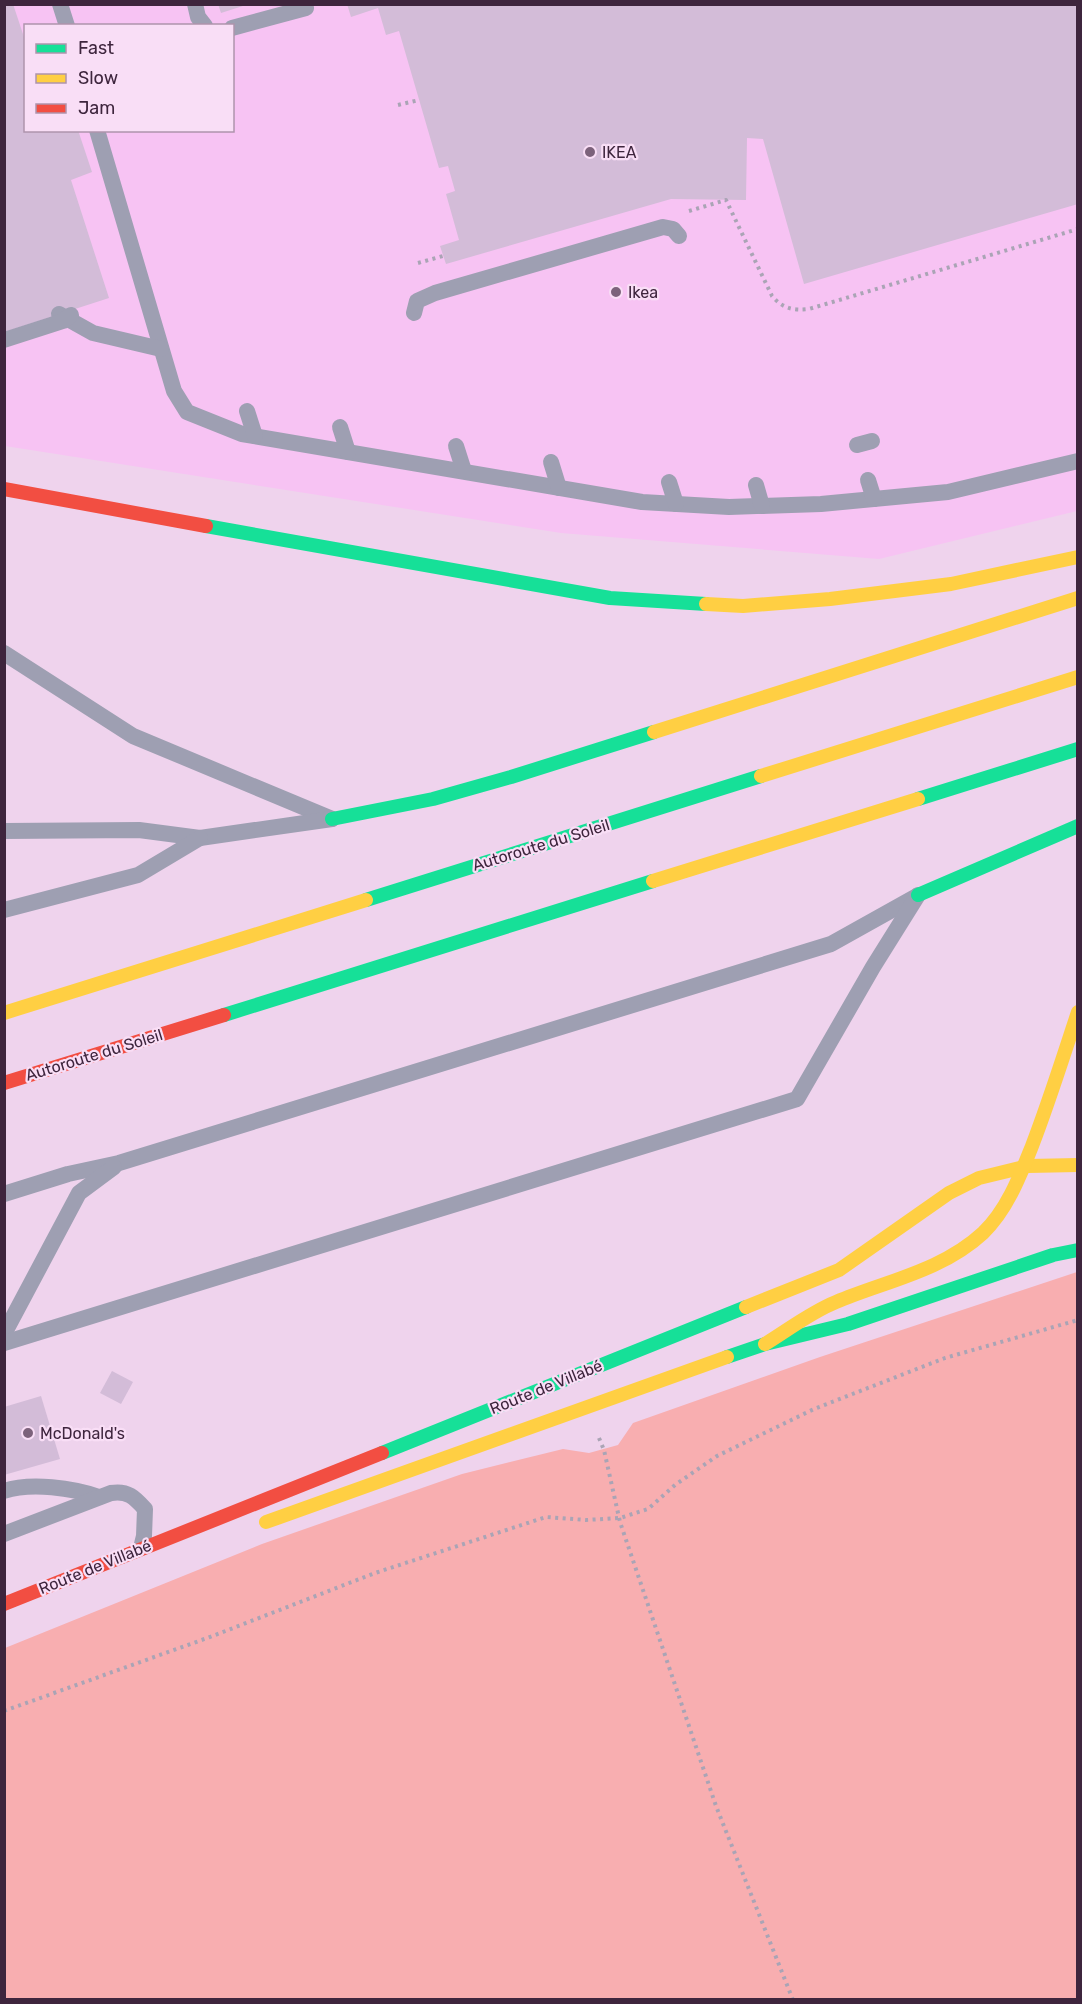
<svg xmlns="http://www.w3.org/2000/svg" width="1082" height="2004" viewBox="0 0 1082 2004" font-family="Rubik,sans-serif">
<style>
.built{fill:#f7c3f3;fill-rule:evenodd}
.green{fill:#f8aeb0}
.building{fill:#d3bcd8}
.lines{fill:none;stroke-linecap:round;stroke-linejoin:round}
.path{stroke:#aaa4b5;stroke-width:4;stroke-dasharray:3 4.5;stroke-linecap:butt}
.lane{stroke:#9e9fb2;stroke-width:16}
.fast{stroke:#16e098;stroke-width:14}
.slow{stroke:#ffcf43;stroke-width:14}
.jam{stroke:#f24e42;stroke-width:14}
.poi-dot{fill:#7c627b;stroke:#f9def6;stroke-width:2}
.labels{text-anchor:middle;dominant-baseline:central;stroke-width:4.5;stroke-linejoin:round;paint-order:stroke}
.poi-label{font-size:16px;fill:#3e253d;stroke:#f9def6;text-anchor:start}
.street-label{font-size:16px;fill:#3e253d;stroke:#f9def6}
</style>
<rect width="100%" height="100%" fill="#efd3ed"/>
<!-- built -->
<path class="built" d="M4,5h1073v506l-198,48 -318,-26 -556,-87zM26,26h206v104h-206z"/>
<!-- green -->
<polygon class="green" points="1077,1272 1077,1999 5,1999 5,1648 262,1544 462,1474 563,1449 589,1453 618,1445 633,1423 820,1357"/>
<!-- building -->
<g class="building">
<polygon points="4,4 13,4 26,43 26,130 78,130 92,172 71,180 109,298 4,332"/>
<polygon points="218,4 246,4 246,5 221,13"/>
<polygon points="347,4 1078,4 1078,204 804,284 763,139 747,138 746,200 671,199 446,264 440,246 459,240 446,194 455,191 448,166 439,168 399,31 386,35 378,8 351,17"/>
<polygon points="112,1371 133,1382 121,1404 100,1393"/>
<polygon points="41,1396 60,1459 4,1475 4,1407"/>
</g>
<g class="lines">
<!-- path -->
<g class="path">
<polyline points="398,105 419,100"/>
<path d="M689,211l37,-11 46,96c10,12 21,15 37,13l269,-80"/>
<polyline points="418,263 443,256"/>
<polyline points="599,1438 604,1450 620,1522 716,1806 793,2000"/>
<polyline points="4,1711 210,1637 375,1573 546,1517 586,1520 620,1518 648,1509 675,1485 717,1456 814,1409 945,1358 1078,1320"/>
</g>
<!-- lane -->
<g class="lane">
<polyline points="60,4 67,26"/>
<polyline points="195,4 198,17 205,26"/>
<polyline points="232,28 306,8"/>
<polyline points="97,130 174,391 187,412 242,434 642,502 729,507 821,504 948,492 1078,461"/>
<polyline points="414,313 417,301 435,293 663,227 673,229 679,236"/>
<polyline points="59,314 93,333 161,349"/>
<polyline points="4,340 63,321 71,315"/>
<polyline points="247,411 255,436"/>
<polyline points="340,427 348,452"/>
<polyline points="857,445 872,441"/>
<polyline points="456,446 464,471"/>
<polyline points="551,462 559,488"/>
<polyline points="868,480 874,499"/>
<polyline points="669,482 676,504"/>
<polyline points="756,485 762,506"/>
<polyline points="4,653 133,736 332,819"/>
<polyline points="4,831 139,830 200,838 332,819"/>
<polyline points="4,910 138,875 200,838"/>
<polyline points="4,1194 68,1174 119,1163 831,944 917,896"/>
<polyline points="4,1334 79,1193 114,1167"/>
<polyline points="4,1343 797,1099 873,967 918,895"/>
<path d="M4,1491c27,-9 69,-3 95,6"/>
<path d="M4,1534l107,-41c17,-3 24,5 34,16l-1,27 -3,12"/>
</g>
<!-- fast -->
<g class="fast">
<polyline points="206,526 610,598 706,604"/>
<polyline points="918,799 1078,749"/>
<polyline points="332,819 433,799 511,777 654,732"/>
<polyline points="918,895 1078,826"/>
<polyline points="366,900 761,776"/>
<polyline points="224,1015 653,881"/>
<polyline points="727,1357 765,1344 848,1324 1053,1255 1078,1250"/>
<polyline points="382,1453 746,1307"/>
</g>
<!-- slow -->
<g class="slow">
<polyline points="706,604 743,606 830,599 951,584 1078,557"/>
<polyline points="654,732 1078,598"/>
<polyline points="761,776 1078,677"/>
<polyline points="653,881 918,799"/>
<polyline points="4,1013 366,900"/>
<polyline points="746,1307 839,1270 949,1193 979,1178 1028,1166 1078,1165"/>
<path d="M765,1344c23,-14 46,-32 71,-42 50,-21 106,-31 147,-69 24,-23 37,-57 49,-87 17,-44 31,-89 46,-134"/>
<polyline points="266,1522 727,1357"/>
</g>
<!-- jam -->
<g class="jam">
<polyline points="4,489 206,526"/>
<polyline points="4,1083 224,1015"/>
<polyline points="4,1604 382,1453"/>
</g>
</g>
<!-- markers -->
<g class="poi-dot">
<circle cx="590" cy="152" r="6"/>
<circle cx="616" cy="292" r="6"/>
<circle cx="28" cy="1433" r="6"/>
</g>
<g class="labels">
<!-- poi labels -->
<g class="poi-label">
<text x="602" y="152">IKEA</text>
<text x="628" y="292">Ikea</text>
<text x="40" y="1433">McDonald's</text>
</g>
<!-- street labels -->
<g class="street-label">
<text transform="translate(541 845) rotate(-17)">Autoroute du Soleil</text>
<text transform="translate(94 1055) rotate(-17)">Autoroute du Soleil</text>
<text transform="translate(546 1387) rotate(-22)">Route de Villabé</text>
<text transform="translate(95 1567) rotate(-22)">Route de Villabé</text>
</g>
</g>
<!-- border -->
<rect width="1082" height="2004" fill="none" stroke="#3e253d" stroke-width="12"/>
<!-- legend -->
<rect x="24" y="24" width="210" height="108" fill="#f9def6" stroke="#ae94ac" stroke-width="1.5"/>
<rect x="36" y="44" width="30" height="9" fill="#16e098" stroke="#ae94ac" stroke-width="1.5"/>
<text x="78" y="54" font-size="18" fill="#3e253d">Fast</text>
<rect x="36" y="74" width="30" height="9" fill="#ffcf43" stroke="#ae94ac" stroke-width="1.5"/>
<text x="78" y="84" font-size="18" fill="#3e253d">Slow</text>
<rect x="36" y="104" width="30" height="9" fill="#f24e42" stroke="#ae94ac" stroke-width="1.5"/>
<text x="78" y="114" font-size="18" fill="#3e253d">Jam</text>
</svg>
